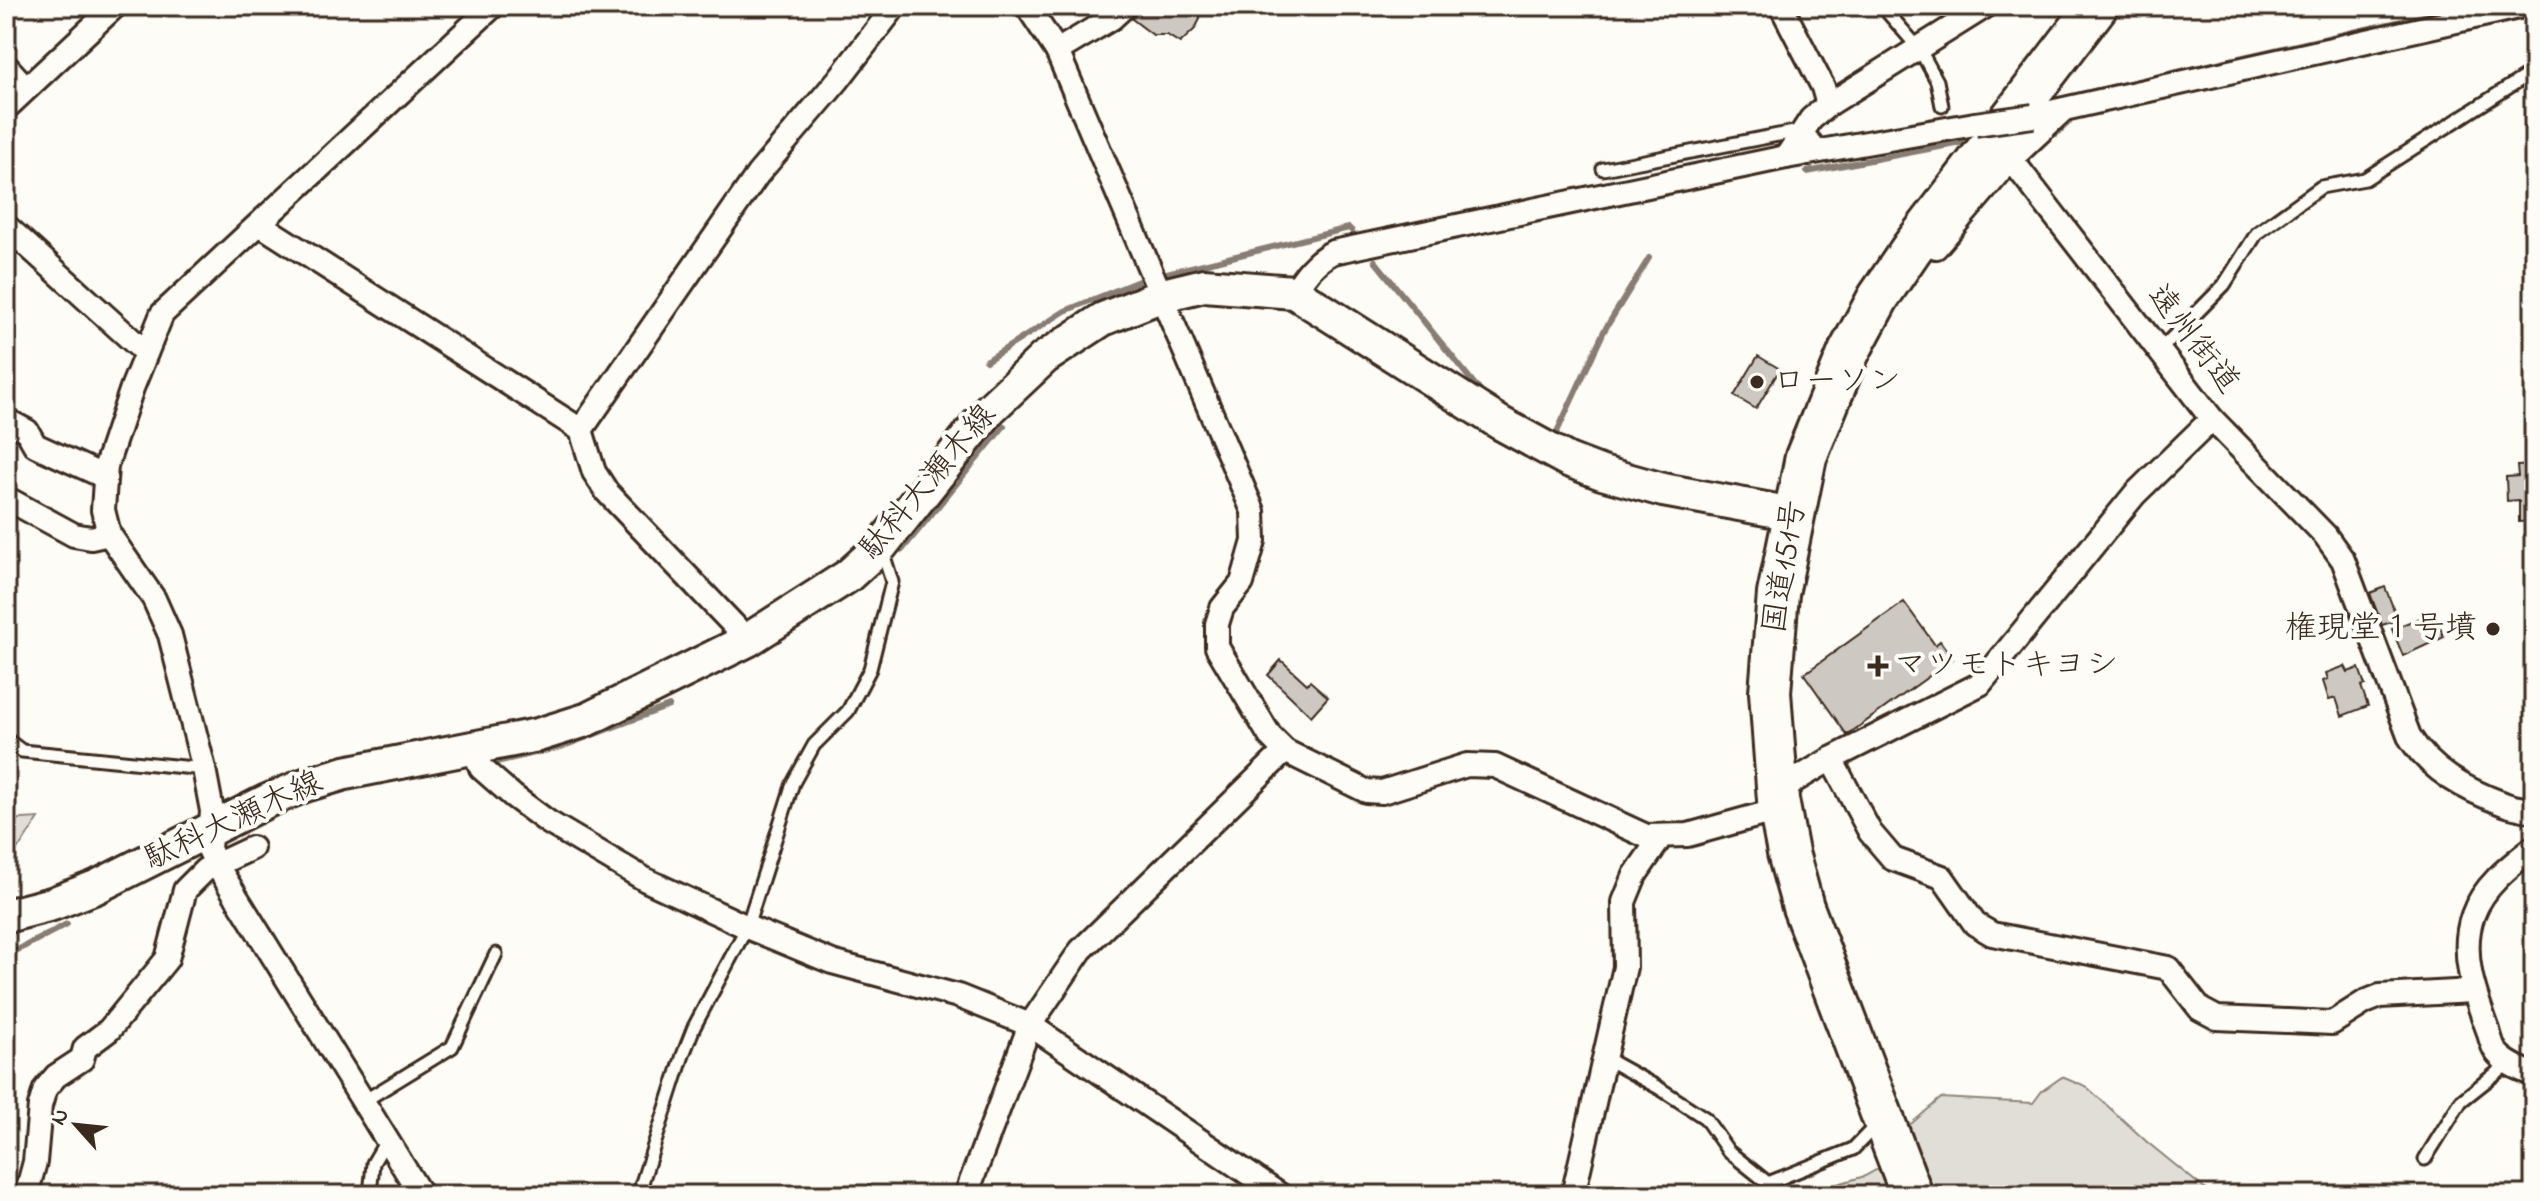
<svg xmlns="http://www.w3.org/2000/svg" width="2540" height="1201" viewBox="0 0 2540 1201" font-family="'Indie Flower','Klee One',sans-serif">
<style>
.green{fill:#e1ded7;stroke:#8e847a;stroke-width:2}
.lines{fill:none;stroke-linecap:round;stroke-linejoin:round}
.stream{stroke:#887d74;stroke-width:6}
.building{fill:#cdc8c2;stroke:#3b2a1e;stroke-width:2}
.lane-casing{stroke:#3b2a1e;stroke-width:17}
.street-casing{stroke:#3b2a1e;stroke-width:28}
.secondary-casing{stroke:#3b2a1e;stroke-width:38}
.highway-casing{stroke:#3b2a1e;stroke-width:46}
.lane{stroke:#fdfcf7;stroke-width:11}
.street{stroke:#fdfcf7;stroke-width:22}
.secondary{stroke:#fdfcf7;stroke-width:32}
.highway{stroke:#fdfcf7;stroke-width:40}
.street-bridge-casing{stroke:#3b2a1e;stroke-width:28;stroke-linecap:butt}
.street-bridge{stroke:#fdfcf7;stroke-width:22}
.poi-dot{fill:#3b2a1e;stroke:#fdfcf7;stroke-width:3}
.labels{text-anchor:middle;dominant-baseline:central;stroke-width:8;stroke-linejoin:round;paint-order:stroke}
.street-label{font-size:32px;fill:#3b2a1e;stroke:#fdfcf7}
.poi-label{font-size:32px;fill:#3b2a1e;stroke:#fdfcf7;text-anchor:start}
</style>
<rect width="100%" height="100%" fill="#fdfcf7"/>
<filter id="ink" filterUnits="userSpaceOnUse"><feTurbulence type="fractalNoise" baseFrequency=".0125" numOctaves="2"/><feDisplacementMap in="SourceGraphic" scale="16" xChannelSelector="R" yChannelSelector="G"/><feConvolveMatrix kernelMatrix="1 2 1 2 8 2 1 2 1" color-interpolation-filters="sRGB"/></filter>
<g filter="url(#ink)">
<!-- green -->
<g class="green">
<polygon points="39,818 21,845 6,859 6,820"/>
<polygon points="2062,1077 2088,1088 2147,1142 2206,1190 2216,1195 1819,1195 1820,1189 1865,1176 1897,1158 1905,1129 1941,1098 2033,1103 2042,1091"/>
</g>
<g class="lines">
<!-- stream -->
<g class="stream">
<polyline points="2081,94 2468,6"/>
<polyline points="2056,134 2069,122"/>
<polyline points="1807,172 1966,142"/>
<polyline points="1375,261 1484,396"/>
<polyline points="1167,273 1349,228 1352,231"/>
<polyline points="986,361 1065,311 1141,280"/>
<polyline points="1552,435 1555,436 1604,331 1649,258"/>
<polyline points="902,550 1004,426"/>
<polyline points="492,763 561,747 669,706"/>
<polyline points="6,956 67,924"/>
</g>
</g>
<!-- building -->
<g class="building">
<polygon points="1139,6 1201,6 1200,19 1195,29 1180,43 1167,35 1153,35 1132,19"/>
<polygon points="1758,356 1780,369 1756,409 1734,396"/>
<polygon points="2534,465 2534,521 2519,522 2519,500 2507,501 2506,477 2518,476 2517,466"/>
<polygon points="2385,587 2398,620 2382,625 2370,593"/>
<polygon points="1904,602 1935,645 1940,641 1953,659 1847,735 1804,674"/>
<polygon points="2434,612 2444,637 2403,656 2392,629"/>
<polygon points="1281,660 1307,684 1310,681 1328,697 1311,716 1268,675"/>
<polygon points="2345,666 2348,672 2359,668 2365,685 2361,686 2368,706 2342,716 2336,698 2329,700 2323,681 2328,679 2326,673"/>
</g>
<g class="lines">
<defs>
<g id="lane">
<polyline points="1882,6 1920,50 1937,81 1942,106"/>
<polyline points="1603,169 1804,130 1815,140"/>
<polyline points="2160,350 2224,285 2257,233 2321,187 2365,179 2534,71"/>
<polyline points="6,739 22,751 204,769"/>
<polyline points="1603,1057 1659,1088 1705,1118 1728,1151 1768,1183 1853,1149 1877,1124"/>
<polyline points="364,1101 452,1047 496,954"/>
<polyline points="2425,1159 2461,1101 2509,1063"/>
<polyline points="370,1195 373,1163 386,1141"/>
<polyline points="638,1195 683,1055 694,1027 747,927 793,783 814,745 848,711 870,669 892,582 882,550"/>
</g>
<g id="street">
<polyline points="1027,6 1057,51 1253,511 1254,541 1242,583 1222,608 1217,624 1217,647 1270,736 1285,751 1366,791 1382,792 1467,765 1495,766 1646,836 1688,835 1767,813 1794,781 1831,759 1980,684 2135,494 2212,419"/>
<polyline points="1781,6 1823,87 1828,105"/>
<polyline points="1057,51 1112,18 1125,6"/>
<polyline points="6,66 26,88"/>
<polyline points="6,108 115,6"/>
<polyline points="2033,116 2523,6"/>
<polyline points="1786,157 1811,119 1828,105 1986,6"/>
<path d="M2011,159l201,260 113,116 18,25 66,176c21,35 57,54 95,68 9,4 20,4 30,8"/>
<polyline points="261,225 581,430 594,472 607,492 748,640"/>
<polyline points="6,226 146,353"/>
<polyline points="1936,247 2011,159 2062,111"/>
<path d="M1294,292c11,-17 20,-30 39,-40l453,-95 189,-33"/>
<polyline points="6,420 27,431 35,445 105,477"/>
<polyline points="581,430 758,174 838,80 895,6"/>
<polyline points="6,498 74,535 91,538 109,534"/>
<polyline points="473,748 481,768 513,796 548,822 646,880 747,927 832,962 958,996 1030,1025 1280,1195"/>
<polyline points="1831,759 1870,832 1893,859 1942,877 1975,924 1992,934 2168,968 2200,1009 2217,1018 2332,1023 2365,1002 2380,996 2473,991"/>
<path d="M2534,847c-23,18 -51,39 -61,68 -14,38 2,80 15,115 2,7 4,17 9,23 9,11 25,17 37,22"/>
<polyline points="26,1195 35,1162 40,1106 45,1089 56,1076 82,1059 85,1048 109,1030 167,959 185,890 205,870 252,848"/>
<polyline points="421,1195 216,864 209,849 212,811 204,769 170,635 154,599 109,534 103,510 106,466 132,388 162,314 493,6"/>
<polyline points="966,1195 1030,1025 1081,950 1285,751"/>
<polyline points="1573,1195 1625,967 1624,902 1635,875 1657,843 1657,837"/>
</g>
<polyline id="secondary" points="6,916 52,904 96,887 267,801 305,785 345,773 538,735 586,720 748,640 848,576 881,546 990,409 1044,358 1103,319 1163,295 1204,285 1294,292 1500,423 1568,460 1602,473 1663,490 1793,514"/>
<polyline id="highway" points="1912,1195 1803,907 1788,853 1778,800 1770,692 1778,594 1806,457 1849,352 1878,298 1912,248 2097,6"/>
</defs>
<!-- lane casing -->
<use href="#lane" class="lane-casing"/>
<!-- street casing -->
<use href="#street" class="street-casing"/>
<!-- secondary casing -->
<use href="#secondary" class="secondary-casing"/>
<!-- highway casing -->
<use href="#highway" class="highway-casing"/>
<!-- lane -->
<use href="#lane" class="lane"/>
<!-- street -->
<use href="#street" class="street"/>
<!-- secondary -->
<use href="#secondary" class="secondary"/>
<!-- highway -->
<use href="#highway" class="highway"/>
<defs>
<polyline id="street-bridge" points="1975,124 2033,116"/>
</defs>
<!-- street-bridge casing -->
<use href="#street-bridge" class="street-bridge-casing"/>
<!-- street-bridge -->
<use href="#street-bridge" class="street-bridge"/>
</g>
</g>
<!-- markers -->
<g class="poi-dot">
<circle cx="1757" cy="382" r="8"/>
<circle cx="2493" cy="629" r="8"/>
<path d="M1874 654h8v8h8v8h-8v8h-8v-8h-8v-8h8z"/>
</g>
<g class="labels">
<!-- street labels -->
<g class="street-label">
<text transform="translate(2192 340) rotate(52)">遠州街道</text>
<text transform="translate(929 483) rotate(-50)">駄科大瀬木線</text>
<text transform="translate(1786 567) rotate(-81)">国道151号</text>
<text transform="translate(234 822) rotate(-25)">駄科大瀬木線</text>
</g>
<!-- poi labels -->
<g class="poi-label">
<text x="1773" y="382">ローソン</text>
<text x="2477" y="629" text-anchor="end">権現堂１号墳</text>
<text x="1894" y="666">マツモトキヨシ</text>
</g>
</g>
<!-- margin -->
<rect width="2540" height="1201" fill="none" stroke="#fdfcf7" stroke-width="32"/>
<rect x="16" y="16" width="2508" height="1169" fill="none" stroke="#3b2a1e" stroke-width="3" filter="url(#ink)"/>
<!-- north arrow -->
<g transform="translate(76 1125) rotate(297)" stroke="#fdfcf7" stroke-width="6" paint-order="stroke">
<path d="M0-6L14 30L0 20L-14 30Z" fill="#3b2a1e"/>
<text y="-12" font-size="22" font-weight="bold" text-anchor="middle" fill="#3b2a1e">N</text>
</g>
</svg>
